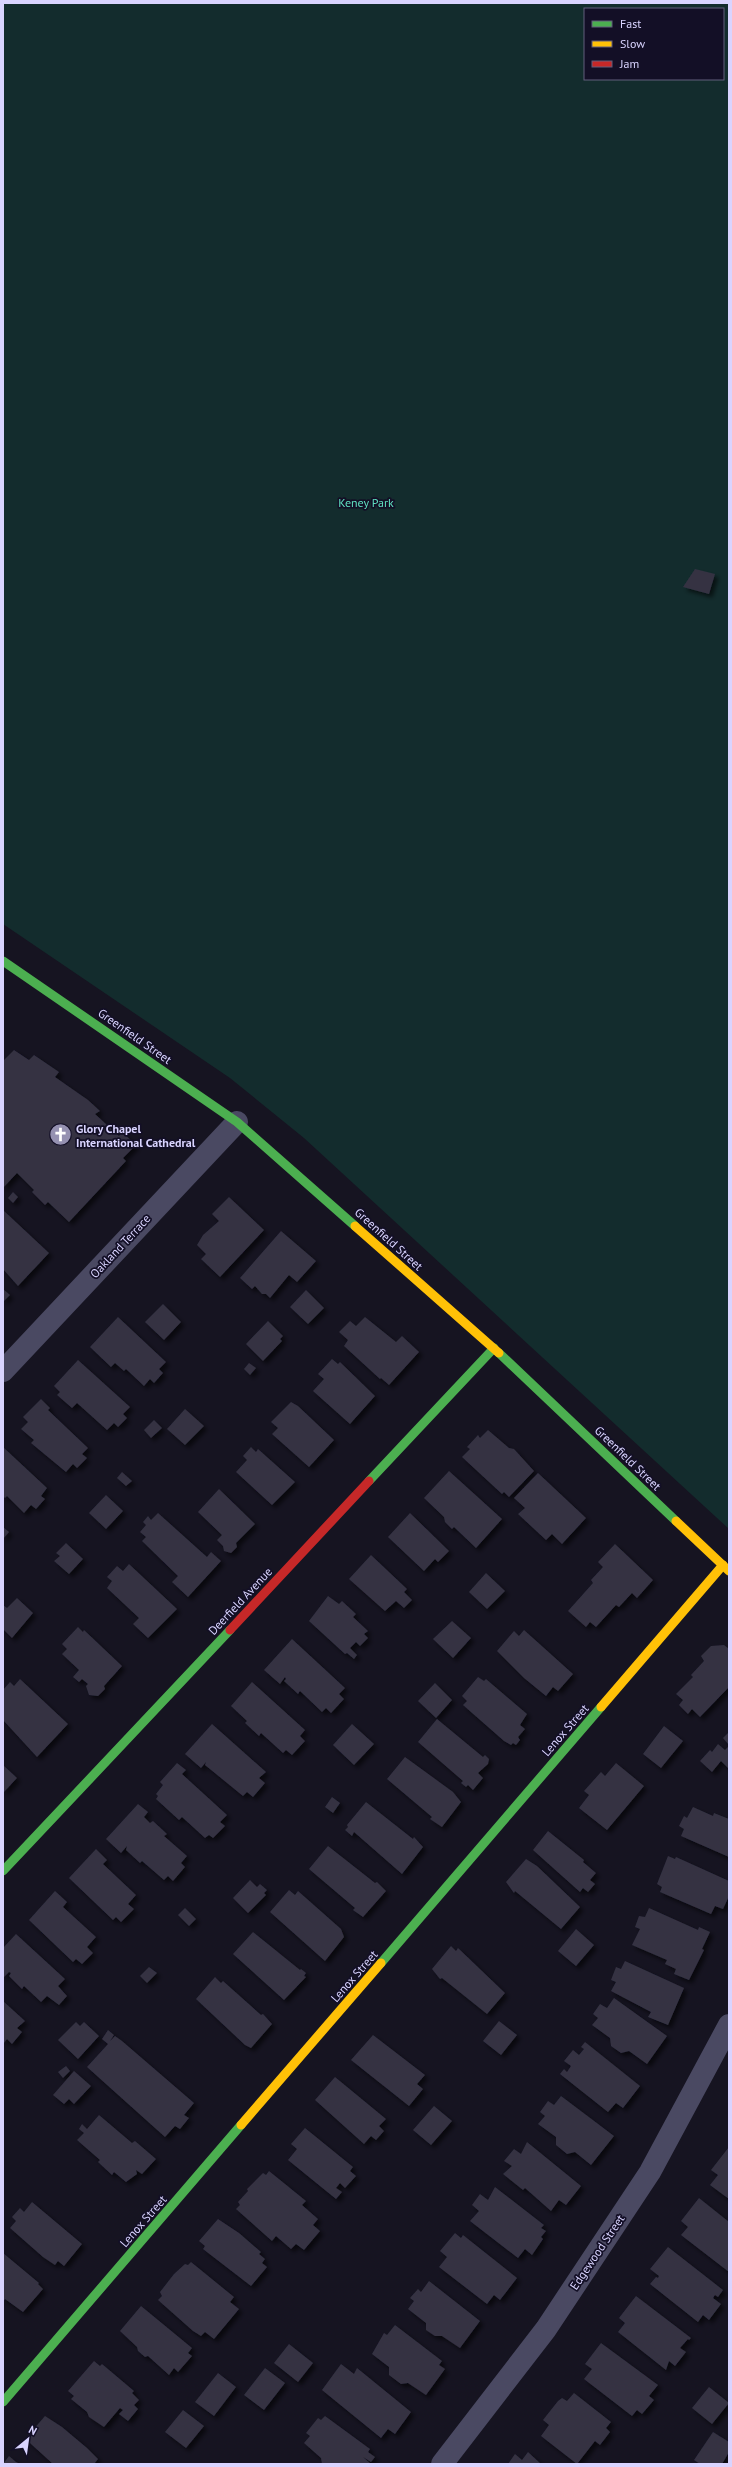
<svg xmlns="http://www.w3.org/2000/svg" width="732" height="2467" viewBox="0 0 732 2467" font-family="'PT Sans',sans-serif">
<style>
.green{fill:#132c2d;fill-rule:evenodd}
.building{fill:#343243;filter:url(#shadow)}
.lines{fill:none;stroke-linecap:round;stroke-linejoin:round}
.street{stroke:#4a4962;stroke-width:22}
.fast{stroke:#4caf50;stroke-width:9}
.slow{stroke:#ffc107;stroke-width:9}
.jam{stroke:#c62828;stroke-width:9}
.labels{text-anchor:middle;dominant-baseline:central;stroke-width:3.5;stroke-linejoin:round;paint-order:stroke}
.park-label{font-size:12px;fill:#5fe0c0;stroke:#130f26}
.street-label{font-size:12px;fill:#d9d4ff;stroke:#130f26}
.poi-label{font-size:12px;font-weight:bold;fill:#d9d4ff;stroke:#130f26;text-anchor:start}
</style>
<defs>
<filter id="shadow"><feDropShadow dx="3.5" dy="3.5" stdDeviation="2" flood-color="#0009"/></filter>
</defs>
<rect width="100%" height="100%" fill="#161421"/>
<!-- green -->
<path class="green" d="M3,3h726v1526l-425,-391 -74,-60 -227,-154zM585,9h138v70h-138z"/>
<!-- building -->
<g class="building">
<polygon points="695,569 715,574 709,594 683,587"/>
<polygon points="14,1050 29,1060 34,1055 59,1072 55,1077 88,1100 100,1111 95,1114 119,1136 122,1132 136,1145 123,1158 126,1161 69,1222 48,1202 45,1205 32,1192 34,1190 17,1173 3,1188 3,1061"/>
<polygon points="13,1192 18,1197 13,1203 8,1198"/>
<polygon points="229,1197 264,1230 220,1277 201,1259 206,1254 197,1245 203,1235 219,1221 212,1214"/>
<polygon points="3,1210 49,1253 18,1286 3,1269"/>
<polygon points="281,1231 316,1261 297,1282 289,1275 270,1298 266,1294 262,1294 255,1286 252,1289 240,1278"/>
<polygon points="3,1289 10,1295 3,1302"/>
<polygon points="306,1290 324,1308 308,1324 290,1307"/>
<polygon points="163,1304 181,1322 164,1340 145,1322"/>
<polygon points="118,1317 166,1362 159,1369 163,1373 154,1383 150,1379 144,1386 126,1369 124,1371 115,1363 111,1367 90,1347"/>
<polygon points="365,1317 396,1342 402,1336 419,1352 389,1385 381,1378 380,1379 344,1346 348,1340 339,1332 350,1321 356,1326"/>
<polygon points="268,1321 283,1336 280,1339 282,1341 263,1361 246,1344"/>
<polygon points="332,1359 338,1364 340,1362 375,1396 350,1424 313,1391 324,1379 318,1374"/>
<polygon points="78,1360 130,1407 123,1414 127,1418 118,1427 114,1423 107,1430 77,1403 72,1408 57,1395 60,1392 54,1386"/>
<polygon points="249,1363 256,1368 250,1375 244,1369"/>
<polygon points="41,1399 50,1408 48,1410 88,1448 82,1454 87,1458 77,1468 73,1464 66,1472 31,1443 34,1440 21,1429 28,1422 23,1417"/>
<polygon points="291,1402 298,1406 334,1440 309,1467 272,1434 278,1428 271,1422"/>
<polygon points="185,1409 204,1426 185,1445 167,1429"/>
<polygon points="154,1420 162,1428 151,1438 144,1430"/>
<polygon points="488,1430 509,1448 514,1449 534,1471 509,1497 504,1492 502,1494 462,1457 470,1449 467,1447 478,1435 480,1438"/>
<polygon points="3,1447 47,1488 41,1496 45,1499 36,1509 31,1505 24,1513 7,1496 5,1498 3,1496"/>
<polygon points="251,1447 256,1452 258,1449 295,1482 272,1505 236,1472 247,1460 243,1456"/>
<polygon points="449,1471 502,1519 476,1548 454,1527 452,1529 445,1522 444,1517 424,1498"/>
<polygon points="122,1472 132,1481 126,1486 117,1478"/>
<polygon points="538,1473 586,1518 562,1544 552,1534 546,1540 518,1514 525,1508 514,1498"/>
<polygon points="219,1489 255,1524 236,1543 237,1547 231,1553 224,1551 223,1546 217,1540 222,1535 198,1512"/>
<polygon points="106,1495 123,1511 106,1529 89,1513"/>
<polygon points="158,1513 207,1557 211,1552 221,1561 188,1597 172,1582 178,1576 142,1541 146,1537 140,1532 146,1525 143,1522 148,1516 151,1520"/>
<polygon points="410,1513 449,1551 438,1562 435,1559 424,1571 388,1537"/>
<polygon points="3,1527 9,1532 3,1539"/>
<polygon points="66,1543 83,1559 69,1574 54,1561 60,1556 56,1553"/>
<polygon points="615,1544 653,1580 637,1598 632,1593 619,1607 616,1605 596,1627 590,1622 586,1627 568,1611 593,1583 591,1580 603,1567 598,1562"/>
<polygon points="371,1555 407,1589 404,1592 412,1600 404,1608 396,1601 385,1611 349,1579"/>
<polygon points="129,1564 177,1609 148,1638 133,1624 139,1618 107,1588 112,1581 107,1577 117,1566 123,1571"/>
<polygon points="486,1573 505,1591 487,1609 469,1592"/>
<polygon points="328,1596 339,1604 342,1601 356,1614 353,1617 368,1631 364,1634 368,1638 360,1646 356,1642 350,1648 357,1655 354,1659 347,1653 345,1654 309,1621"/>
<polygon points="17,1598 33,1613 12,1638 3,1629 3,1605 7,1608"/>
<polygon points="452,1621 471,1638 453,1658 433,1639"/>
<polygon points="78,1627 83,1632 84,1630 122,1666 104,1686 105,1689 98,1696 89,1695 86,1686 88,1684 82,1679 79,1682 73,1677 79,1670 62,1654 67,1649 62,1644"/>
<polygon points="524,1630 573,1674 558,1691 553,1687 546,1696 524,1678 497,1651 514,1631 519,1636"/>
<polygon points="292,1639 345,1688 339,1694 344,1699 331,1713 326,1708 322,1712 300,1691 298,1694 284,1681 286,1679 285,1677 280,1684 264,1670"/>
<polygon points="724,1645 729,1649 729,1687 700,1717 692,1709 688,1714 679,1705 683,1700 676,1694 693,1677 691,1675 704,1661 701,1656 711,1646"/>
<polygon points="478,1677 484,1681 486,1679 527,1714 520,1725 525,1729 518,1737 520,1740 516,1745 513,1743 511,1745 504,1741 463,1705 467,1701 462,1696"/>
<polygon points="20,1679 68,1724 37,1757 3,1720 3,1690 10,1682 14,1686"/>
<polygon points="252,1682 305,1730 300,1736 305,1741 292,1755 286,1750 283,1753 261,1733 259,1736 245,1723 247,1721 231,1706"/>
<polygon points="435,1683 452,1700 436,1718 418,1701"/>
<polygon points="437,1719 483,1757 485,1755 489,1759 488,1764 478,1773 483,1778 473,1790 468,1785 466,1787 461,1783 463,1781 418,1742"/>
<polygon points="212,1724 266,1772 259,1778 265,1783 253,1797 247,1792 243,1796 205,1765 206,1762 201,1768 185,1754"/>
<polygon points="352,1724 374,1744 354,1765 333,1745"/>
<polygon points="664,1726 683,1741 661,1768 643,1754"/>
<polygon points="729,1732 729,1745 723,1738"/>
<polygon points="718,1744 725,1750 729,1746 729,1769 721,1761 712,1772 700,1761 710,1750 712,1752"/>
<polygon points="405,1757 453,1792 461,1802 442,1827 430,1819 432,1817 387,1779"/>
<polygon points="177,1763 186,1770 182,1774 227,1815 220,1822 225,1826 213,1838 209,1835 205,1838 182,1817 179,1820 156,1799 158,1796 156,1794 163,1785 160,1782"/>
<polygon points="616,1763 644,1786 607,1830 579,1808 589,1795 584,1791 601,1772 605,1776"/>
<polygon points="3,1765 17,1778 3,1793"/>
<polygon points="332,1797 340,1803 333,1813 325,1807"/>
<polygon points="366,1802 413,1839 414,1837 423,1847 402,1874 354,1832 352,1836 345,1830 348,1827 347,1825"/>
<polygon points="138,1804 148,1812 144,1817 150,1823 153,1821 167,1834 164,1836 187,1856 181,1863 185,1867 173,1881 168,1876 164,1880 142,1861 140,1863 126,1850 127,1846 121,1853 106,1839"/>
<polygon points="693,1807 713,1816 714,1813 729,1819 729,1857 681,1836 684,1829 679,1826 684,1816 687,1818"/>
<polygon points="548,1831 584,1860 583,1862 596,1873 590,1880 595,1884 588,1892 583,1888 580,1892 533,1850"/>
<polygon points="328,1846 375,1883 377,1882 386,1891 363,1917 353,1910 355,1908 309,1869"/>
<polygon points="96,1849 107,1860 103,1864 136,1895 128,1904 134,1909 121,1922 116,1917 113,1920 69,1878"/>
<polygon points="668,1856 675,1859 676,1857 729,1881 729,1896 723,1909 715,1906 711,1914 660,1892 662,1887 657,1884"/>
<polygon points="526,1859 537,1866 580,1907 561,1929 515,1891 514,1893 506,1882"/>
<polygon points="250,1880 257,1887 260,1884 267,1890 264,1893 266,1895 248,1913 233,1898"/>
<polygon points="289,1890 295,1895 298,1891 341,1929 344,1937 325,1961 270,1912"/>
<polygon points="55,1891 67,1902 63,1907 96,1937 87,1947 93,1953 82,1964 76,1959 73,1962 29,1920"/>
<polygon points="185,1908 196,1919 189,1926 178,1915"/>
<polygon points="649,1908 698,1930 699,1927 710,1932 702,1949 704,1950 689,1980 674,1974 676,1969 665,1964 667,1960 632,1945 640,1929 635,1927 639,1916 645,1917"/>
<polygon points="576,1929 594,1945 576,1966 558,1951"/>
<polygon points="253,1932 300,1970 301,1969 306,1973 304,1976 306,1977 284,2000 233,1954"/>
<polygon points="16,1934 65,1979 58,1986 67,1996 59,2005 47,1996 41,2002 24,1986 22,1989 9,1976 11,1973 9,1972 3,1978 3,1948"/>
<polygon points="451,1946 456,1951 458,1948 505,1993 487,2014 442,1978 440,1979 432,1969"/>
<polygon points="625,1961 684,1988 668,2025 648,2017 651,2012 611,1991 616,1982 611,1980 616,1967 621,1969"/>
<polygon points="149,1967 157,1973 147,1983 140,1976"/>
<polygon points="215,1977 221,1983 223,1981 261,2015 263,2014 272,2024 251,2048 245,2045 196,1999"/>
<polygon points="614,1998 667,2036 647,2064 629,2051 621,2053 611,2046 610,2038 592,2025 598,2018 593,2014 600,2004 607,2008"/>
<polygon points="3,2001 25,2021 17,2028 22,2032 12,2044 7,2039 3,2044"/>
<polygon points="499,2021 517,2035 501,2055 483,2041"/>
<polygon points="76,2022 80,2026 84,2022 99,2036 78,2059 58,2040"/>
<polygon points="108,2030 114,2035 110,2041 115,2036 122,2041 194,2103 184,2115 189,2118 180,2129 175,2126 165,2137 87,2067 108,2044 102,2039"/>
<polygon points="373,2035 425,2075 417,2084 423,2089 409,2106 351,2060"/>
<polygon points="585,2042 640,2086 623,2108 616,2103 608,2112 560,2074 564,2069 567,2072 571,2066 564,2061 573,2050 579,2055 584,2049 581,2047"/>
<polygon points="66,2066 70,2071 63,2078 58,2072"/>
<polygon points="74,2071 91,2086 74,2104 69,2099 64,2104 53,2095"/>
<polygon points="335,2077 386,2119 379,2126 384,2131 376,2140 371,2136 364,2144 315,2100"/>
<polygon points="561,2096 614,2136 591,2165 575,2152 567,2154 556,2145 556,2137 538,2124 545,2116 540,2112 548,2101 554,2105"/>
<polygon points="434,2106 452,2121 431,2145 413,2130"/>
<polygon points="99,2115 132,2143 135,2141 156,2159 142,2174 136,2170 137,2174 126,2182 114,2172 112,2175 98,2162 100,2160 77,2140 84,2133 79,2129 82,2124 87,2129"/>
<polygon points="305,2128 353,2167 350,2171 356,2176 345,2188 340,2183 336,2188 342,2192 336,2199 288,2160 297,2149 291,2144"/>
<polygon points="527,2142 581,2186 566,2205 559,2200 551,2211 525,2188 523,2190 503,2174 512,2166 504,2161 514,2149 521,2154"/>
<polygon points="729,2147 729,2199 710,2185 718,2175 711,2170"/>
<polygon points="269,2171 306,2201 302,2205 318,2219 313,2225 320,2231 304,2250 296,2244 291,2249 276,2236 272,2241 236,2209 240,2205 238,2202 248,2191 247,2189 263,2173 266,2175"/>
<polygon points="495,2187 544,2225 541,2228 546,2231 541,2237 543,2239 532,2255 525,2249 518,2258 470,2221 479,2211 472,2205 480,2194 488,2200"/>
<polygon points="699,2198 729,2222 729,2272 681,2235 688,2227 681,2221"/>
<polygon points="32,2202 82,2244 64,2266 58,2261 55,2265 43,2257 10,2228 16,2221 12,2217 20,2208 24,2212"/>
<polygon points="218,2219 239,2233 261,2252 259,2254 265,2259 262,2263 267,2267 251,2286 203,2249 205,2246 199,2241"/>
<polygon points="455,2233 461,2238 463,2235 517,2278 500,2300 494,2295 487,2304 439,2267 447,2257 440,2251"/>
<polygon points="668,2247 723,2290 718,2297 715,2295 713,2298 721,2304 709,2320 703,2315 698,2322 650,2284 656,2277 658,2278 659,2276 650,2269"/>
<polygon points="3,2253 39,2283 38,2284 43,2289 23,2312 5,2299 3,2302"/>
<polygon points="191,2262 234,2297 230,2302 239,2309 214,2339 205,2332 201,2336 193,2331 158,2300 162,2296 160,2292 174,2274 185,2264 188,2265"/>
<polygon points="429,2281 480,2321 460,2348 442,2336 435,2336 426,2330 426,2323 408,2309 414,2301 410,2298 418,2289 421,2292"/>
<polygon points="636,2296 691,2338 689,2340 688,2339 680,2348 686,2352 675,2366 669,2361 666,2370 618,2332 625,2323 619,2318"/>
<polygon points="141,2306 192,2348 188,2353 192,2356 178,2372 174,2368 169,2375 148,2356 145,2357 138,2351 137,2347 120,2331"/>
<polygon points="395,2325 442,2361 439,2365 445,2369 426,2395 408,2383 401,2384 389,2375 389,2367 372,2354 384,2333 387,2335"/>
<polygon points="601,2343 658,2385 649,2396 654,2400 642,2414 637,2410 632,2416 584,2379 592,2369 585,2364"/>
<polygon points="289,2344 313,2363 298,2382 274,2363"/>
<polygon points="94,2361 100,2366 102,2364 134,2391 132,2393 139,2400 134,2405 138,2409 128,2421 119,2414 123,2410 120,2408 104,2427 89,2417 87,2412 71,2399 74,2396 68,2391"/>
<polygon points="341,2364 354,2374 357,2368 411,2412 395,2434 388,2429 381,2438 322,2390"/>
<polygon points="265,2368 285,2383 264,2410 244,2395"/>
<polygon points="218,2373 236,2387 214,2416 195,2402"/>
<polygon points="709,2387 729,2403 712,2424 692,2408"/>
<polygon points="574,2393 611,2422 606,2428 610,2432 600,2445 595,2441 577,2464 541,2436 549,2425 543,2420 558,2401 562,2398 567,2401"/>
<polygon points="183,2410 204,2426 186,2448 165,2432"/>
<polygon points="45,2416 62,2427 87,2448 98,2459 94,2464 53,2464 31,2444 26,2438"/>
<polygon points="325,2416 370,2449 368,2452 375,2457 371,2462 363,2457 371,2464 322,2464 321,2458 304,2443 310,2436 306,2433 318,2418 321,2420"/>
<polygon points="713,2432 729,2442 729,2452 722,2464 700,2464 694,2460"/>
<polygon points="528,2452 541,2464 508,2464 515,2454 522,2460"/>
<polygon points="9,2456 16,2462 20,2464 3,2464"/>
</g>
<g class="lines">
<!-- street -->
<g class="street">
<polyline points="3,1371 237,1122"/>
<polyline points="442,2464 546,2329 650,2172 729,2025"/>
</g>
<!-- fast -->
<g class="fast">
<polyline points="3,961 237,1122 355,1226"/>
<polyline points="499,1353 676,1521"/>
<polyline points="369,1481 494,1348"/>
<polyline points="3,1871 230,1630"/>
<polyline points="381,1963 601,1707"/>
<polyline points="3,2402 241,2125"/>
</g>
<!-- slow -->
<g class="slow">
<polyline points="355,1226 499,1353"/>
<polyline points="676,1521 729,1571"/>
<polyline points="601,1707 723,1565"/>
<polyline points="241,2125 381,1963"/>
</g>
<!-- jam -->
<polyline class="jam" points="230,1630 369,1481"/>
</g>
<!-- icons -->
<defs>
<symbol id="church-disc" viewBox="-11 -11 22 22"><circle r="9.5" fill="#9591b1" stroke="#130f26"/><path d="M-1.2-6h2.4v3.5h3.3v2.4h-3.3V6h-2.4V-.1h-3.3v-2.4h3.3Z" fill="#fff"/></symbol>
</defs>
<g fill-rule="evenodd">
<use href="#church-disc" x="48" y="1122" width="25" height="25"/>
</g>
<g class="labels">
<!-- park labels -->
<g class="park-label">
<text x="366" y="502">Keney Park</text>
</g>
<!-- street labels -->
<g class="street-label">
<text transform="translate(135 1036) rotate(35)">Greenfield Street</text>
<text transform="translate(389 1239) rotate(42)">Greenfield Street</text>
<text transform="translate(120 1246) rotate(-47)">Oakland Terrace</text>
<text transform="translate(628 1458) rotate(44)">Greenfield Street</text>
<text transform="translate(240 1601) rotate(-47)">Deerfield Avenue</text>
<text transform="translate(565 1730) rotate(-49)">Lenox Street</text>
<text transform="translate(354 1976) rotate(-49)">Lenox Street</text>
<text transform="translate(143 2221) rotate(-49)">Lenox Street</text>
<text transform="translate(597 2252) rotate(-56)">Edgewood Street</text>
</g>
<!-- poi labels -->
<g class="poi-label">
<text x="76" y="1128">Glory Chapel<tspan x="76" dy="14">International Cathedral</tspan></text>
</g>
</g>
<!-- border -->
<rect width="732" height="2467" fill="none" stroke="#d9d4ff" stroke-width="8"/>
<!-- legend -->
<rect x="584" y="8" width="140" height="72" fill="#130f26" stroke="#625e7d"/>
<rect x="592" y="21" width="20" height="6" fill="#4caf50" stroke="#625e7d"/>
<text x="620" y="28" font-size="12" fill="#d9d4ff">Fast</text>
<rect x="592" y="41" width="20" height="6" fill="#ffc107" stroke="#625e7d"/>
<text x="620" y="48" font-size="12" fill="#d9d4ff">Slow</text>
<rect x="592" y="61" width="20" height="6" fill="#c62828" stroke="#625e7d"/>
<text x="620" y="68" font-size="12" fill="#d9d4ff">Jam</text>
<!-- north arrow -->
<g transform="translate(28 2439) rotate(29)" stroke="#130f26" stroke-width="3" paint-order="stroke">
<path d="M0-3L7 15L0 10L-7 15Z" fill="#d9d4ff"/>
<text y="-6" font-size="11" font-weight="bold" text-anchor="middle" fill="#d9d4ff">N</text>
</g>
</svg>
